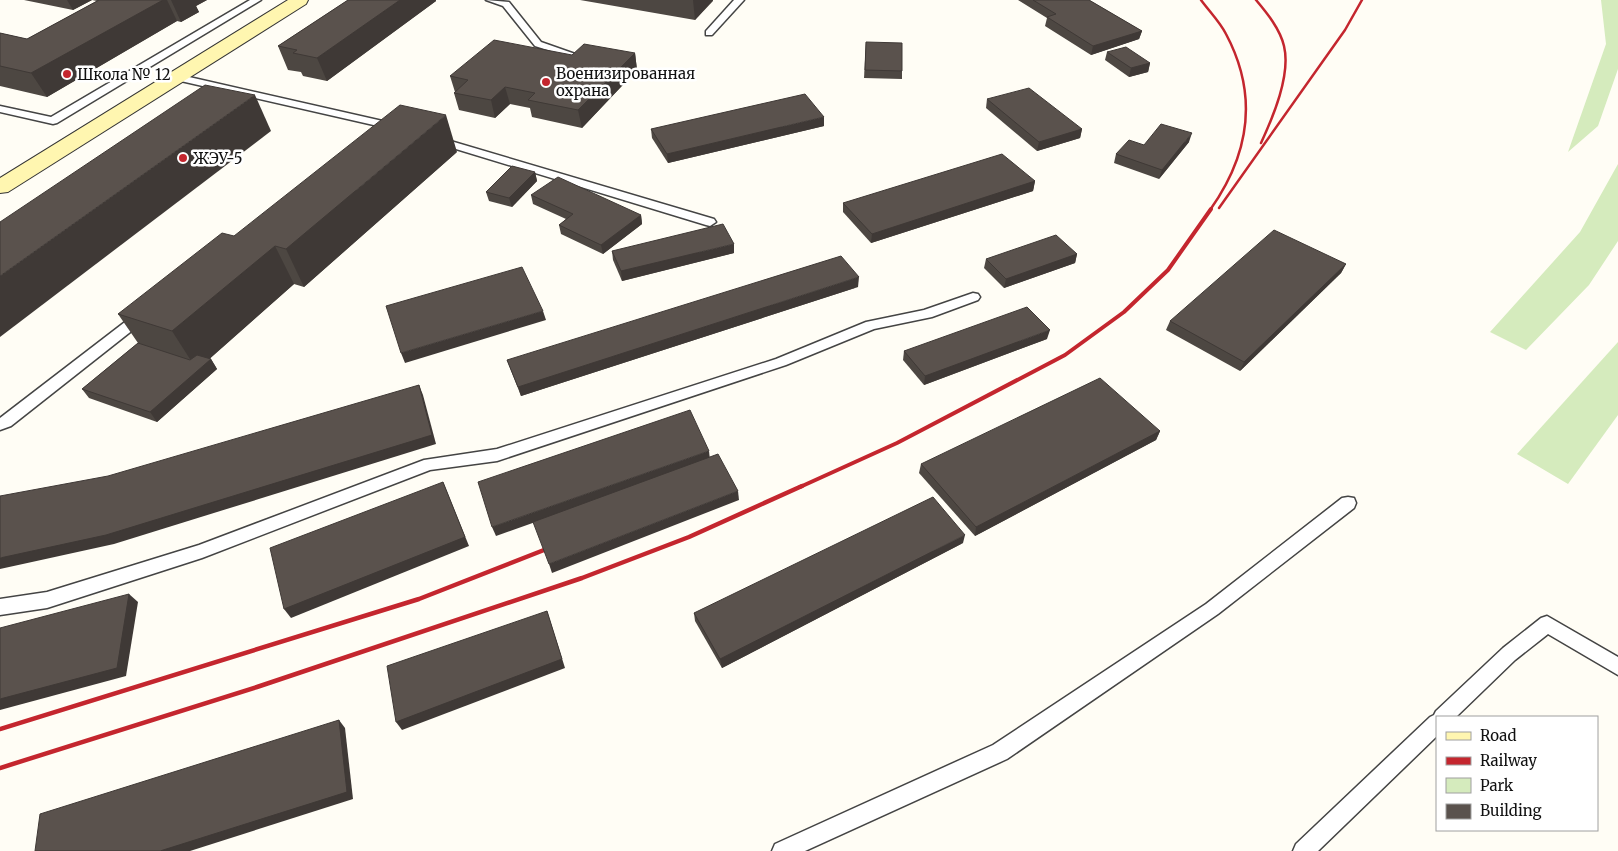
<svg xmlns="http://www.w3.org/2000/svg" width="1618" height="851" viewBox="0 0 1618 851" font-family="Merriweather,serif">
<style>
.green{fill:#d5ebbd}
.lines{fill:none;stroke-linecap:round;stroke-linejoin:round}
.lane-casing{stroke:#444;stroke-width:3}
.secondary-casing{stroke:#333;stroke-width:2}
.lane{fill:#fff;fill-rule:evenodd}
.secondary{fill:#fff6b0;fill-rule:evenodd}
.rail-far2{stroke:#c4262e;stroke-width:2.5}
.rail-far1{stroke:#c4262e;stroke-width:4}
.rail{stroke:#c4262e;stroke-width:4.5}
.wall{fill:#4d4742}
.shaded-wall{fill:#3f3936}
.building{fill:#5a524d;stroke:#3f3936}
.poi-dot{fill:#c4262e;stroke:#fff;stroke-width:2}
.labels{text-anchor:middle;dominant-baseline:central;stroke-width:5;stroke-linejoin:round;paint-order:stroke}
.far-poi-label{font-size:15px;fill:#111;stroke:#fff;text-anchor:start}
</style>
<rect width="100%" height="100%" fill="#fffdf5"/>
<!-- green -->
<g class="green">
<polygon points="1601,0 1618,0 1618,69 1598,126 1568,152 1606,44"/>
<polygon points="1618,164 1618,241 1589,285 1526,350 1490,332 1580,232"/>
<polygon points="1618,342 1618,415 1568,484 1517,454"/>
</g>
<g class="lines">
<defs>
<g id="lane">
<polygon points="250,0 261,0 57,123 53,124 0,112 0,106 51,117"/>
<polygon points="486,0 509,2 541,42 578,55 573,58 535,46 503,6"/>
<polygon points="734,0 744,0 712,35 706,35 706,31"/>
<polygon points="176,74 387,122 392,125 380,133 375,130 378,126 172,79 171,77"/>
<polygon points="437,137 714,219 716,222 710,226 706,225 433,142 431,140"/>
<polygon points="973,293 978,294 980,297 978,300 932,317 874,329 786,365 497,461 430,470 202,558 47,608 0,615 0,599 47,592 199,545 424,460 497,449 776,359 866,322 924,310"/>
<polygon points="143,311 148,312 150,315 148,318 11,426 0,430 0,418 138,312"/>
<polygon points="1348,497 1354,498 1356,503 1354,508 1218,614 1007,759 805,851 772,851 775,844 993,745 1206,604 1342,498"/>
<polygon points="1547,616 1618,657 1618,675 1548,634 1515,660 1456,717 1437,717 1437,736 1318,851 1293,851 1296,844 1430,717 1434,715 1436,711 1503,648 1541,618"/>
</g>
<polygon id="secondary" points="288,0 308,0 306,4 8,192 0,193 0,178"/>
</defs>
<!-- lane casing -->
<use href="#lane" class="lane-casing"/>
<!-- secondary casing -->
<use href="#secondary" class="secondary-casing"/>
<!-- lane -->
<use href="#lane" class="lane"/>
<!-- secondary -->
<use href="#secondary" class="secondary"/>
<!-- rail-far2 -->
<g class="rail-far2">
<path d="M1201,0c8,11 19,22 25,34 33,62 23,121 -16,176"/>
<path d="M1256,0c11,13 24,29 28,46 7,29 -11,71 -23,97"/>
<polyline points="1219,208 1345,30 1362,0"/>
</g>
<!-- rail-far1 -->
<polyline class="rail-far1" points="800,487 897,443 1065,355 1124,312 1168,270 1211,209"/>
<!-- rail -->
<g class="rail">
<polyline points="0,729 419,599 544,550"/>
<polyline points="0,768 257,687 582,578 689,537 802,486"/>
</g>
</g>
<!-- wall -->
<g class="wall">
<polygon points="24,0 207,0 196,6 199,12 181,22 177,21 47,97 0,86 0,33 27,39 97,1 92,0 73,10"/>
<polygon points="348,0 436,0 436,1 327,81 303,76 301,72 288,70 278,46"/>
<polygon points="580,0 713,0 713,1 695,20"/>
<polygon points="1018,0 1089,0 1142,31 1139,39 1091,55 1045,26 1047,18"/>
<polygon points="866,42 902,71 902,79 864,78"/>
<polygon points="1107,52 1150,63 1148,72 1129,77 1105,60"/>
<polygon points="635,53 637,70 582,128 532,117 530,108 510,104 495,118 459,110 454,93 455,92 450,76 572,55"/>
<polygon points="987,99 1082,129 1080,138 1037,151 986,108"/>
<polygon points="824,126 668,163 652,138 651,129"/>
<polygon points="1189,142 1159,179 1114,163 1116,154 1144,145"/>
<polygon points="457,152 304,287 294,284 209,359 211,359 217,369 157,422 89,398 82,389 138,343 118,314 234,236"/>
<polygon points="535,172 537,181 512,207 489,201 486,192"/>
<polygon points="1035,181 1033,191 871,243 843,212 843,203"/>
<polygon points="531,195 641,215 642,224 603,254 561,234 559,225 566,219 533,204"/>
<polygon points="612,251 734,253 622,281 613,260"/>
<polygon points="1077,254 1075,263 1004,288 984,268 986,259"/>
<polygon points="1346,264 1341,273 1240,371 1166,330 1170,321"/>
<polygon points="858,287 521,396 507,360"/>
<polygon points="1047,339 924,385 903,360 904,351"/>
<polygon points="1160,431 1156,440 975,536 919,473 921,464"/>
<polygon points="963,543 722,668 695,621 694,613"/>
</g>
<!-- shaded-wall -->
<g class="shaded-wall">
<polygon points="67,0 92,0 73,10"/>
<polygon points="163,0 167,0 177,21 47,97 31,73"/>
<polygon points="171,0 207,0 196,6 199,12 181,22"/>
<polygon points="400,0 436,0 436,1 327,81 317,58"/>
<polygon points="693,0 713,0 695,20"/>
<polygon points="1142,31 1139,39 1091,55 1093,46"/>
<polygon points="635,53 637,70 582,128 578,110"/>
<polygon points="1150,63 1148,72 1129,77 1131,68"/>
<polygon points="505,87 510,104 495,118 491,100"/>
<polygon points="255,95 271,131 0,337 0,276"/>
<polygon points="446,115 457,152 304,287 286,249"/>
<polygon points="824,117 824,126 668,163 667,154"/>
<polygon points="1082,129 1080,138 1037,151 1039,142"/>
<polygon points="1192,133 1189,142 1159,179 1162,170"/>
<polygon points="535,172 537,181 512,207 509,198"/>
<polygon points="1035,181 1033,191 871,243 872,234"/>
<polygon points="641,215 642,224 603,254 601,245"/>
<polygon points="734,244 734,253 622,281 621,271"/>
<polygon points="275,246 294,284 197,370 172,331"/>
<polygon points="1077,254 1075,263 1004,288 1006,279"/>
<polygon points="1346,264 1341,273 1240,371 1244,362"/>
<polygon points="859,277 858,287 521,396 518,387"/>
<polygon points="543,311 546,320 405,363 401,353"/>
<polygon points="1050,330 1047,339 924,385 925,376"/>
<polygon points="211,359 217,369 157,422 150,412"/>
<polygon points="419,385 423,395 436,444 114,544 0,569 0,558"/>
<polygon points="1160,431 1156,440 975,536 976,527"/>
<polygon points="709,451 710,460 496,536 492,527"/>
<polygon points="443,482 469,546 291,618 284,609"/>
<polygon points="738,491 739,500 552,573 549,564"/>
<polygon points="965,535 963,543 722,668 720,659"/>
<polygon points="129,594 138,602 126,676 0,710 0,699"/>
<polygon points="547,611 565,668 402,730 396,722"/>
<polygon points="339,720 345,728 353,799 190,851 160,851"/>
</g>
<!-- building -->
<g class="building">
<polygon points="99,0 163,0 31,73 0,66 0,33 27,39"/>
<polygon points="348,0 400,0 317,58 293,53 297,50 278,46"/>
<polygon points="1033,0 1089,0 1142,31 1093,46 1047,17 1056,14"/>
<polygon points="494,40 572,55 584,44 635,53 578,110 528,100 535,93 505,87 491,100 454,93 468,80 450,76"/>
<polygon points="866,42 902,43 902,71 865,70"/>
<polygon points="1126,47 1150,63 1131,68 1107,52"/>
<polygon points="205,85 255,95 0,276 0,222"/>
<polygon points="1029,88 1082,129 1039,142 987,99"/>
<polygon points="805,94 824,117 667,154 651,129"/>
<polygon points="400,105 446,115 286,249 275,246 172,331 118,314 222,233 234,236"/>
<polygon points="1161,124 1192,133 1162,170 1116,154 1129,140 1144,145"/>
<polygon points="1002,154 1035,181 872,234 843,203"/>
<polygon points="512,166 535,172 509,198 486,192"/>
<polygon points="558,177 641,215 601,245 559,225 573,214 531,195"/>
<polygon points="723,224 734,244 621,271 612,251"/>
<polygon points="1274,230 1346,264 1244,362 1170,321"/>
<polygon points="1056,235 1077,254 1006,279 986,259"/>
<polygon points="841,256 859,277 518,387 507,360"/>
<polygon points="522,267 543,311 401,353 386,306"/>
<polygon points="1027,307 1050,330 925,376 904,351"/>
<polygon points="138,343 190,360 197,355 211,359 150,412 82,389"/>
<polygon points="1100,378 1160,431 976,527 921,464"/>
<polygon points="419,385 432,435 106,535 0,558 0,496 108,476"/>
<polygon points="690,410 709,451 492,527 478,482"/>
<polygon points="718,454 738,491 549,564 533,522"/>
<polygon points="443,482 465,537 284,609 270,548"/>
<polygon points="933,497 965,535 720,659 694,613"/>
<polygon points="129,594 117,668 0,699 0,628"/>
<polygon points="547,611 562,659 396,722 387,666"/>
<polygon points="339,720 347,792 160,851 35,851 40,814"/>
</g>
<!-- markers -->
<g class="poi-dot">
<circle cx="67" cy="74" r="5"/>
<circle cx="546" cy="82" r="5"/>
<circle cx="183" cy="158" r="5"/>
</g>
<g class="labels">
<!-- far-poi labels -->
<g class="far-poi-label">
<text x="556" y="73">Военизированная<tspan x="556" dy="17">охрана</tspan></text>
<text x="77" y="74">Школа № 12</text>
<text x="193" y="158">ЖЭУ-5</text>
</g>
</g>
<!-- legend -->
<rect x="1436" y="716" width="162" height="115" fill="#ffffff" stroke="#a0a0a0"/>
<rect x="1446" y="732" width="25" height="8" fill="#fff6b0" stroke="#a0a0a0"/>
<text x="1480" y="741" font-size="15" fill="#111111">Road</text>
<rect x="1446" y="757" width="25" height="8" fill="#c4262e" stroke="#a0a0a0"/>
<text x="1480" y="766" font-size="15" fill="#111111">Railway</text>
<rect x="1446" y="778" width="25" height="15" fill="#d5ebbd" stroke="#a0a0a0"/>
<text x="1480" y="791" font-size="15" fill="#111111">Park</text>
<rect x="1446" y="804" width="25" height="15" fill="#5a524d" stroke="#a0a0a0"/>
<text x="1480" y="816" font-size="15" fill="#111111">Building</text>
</svg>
